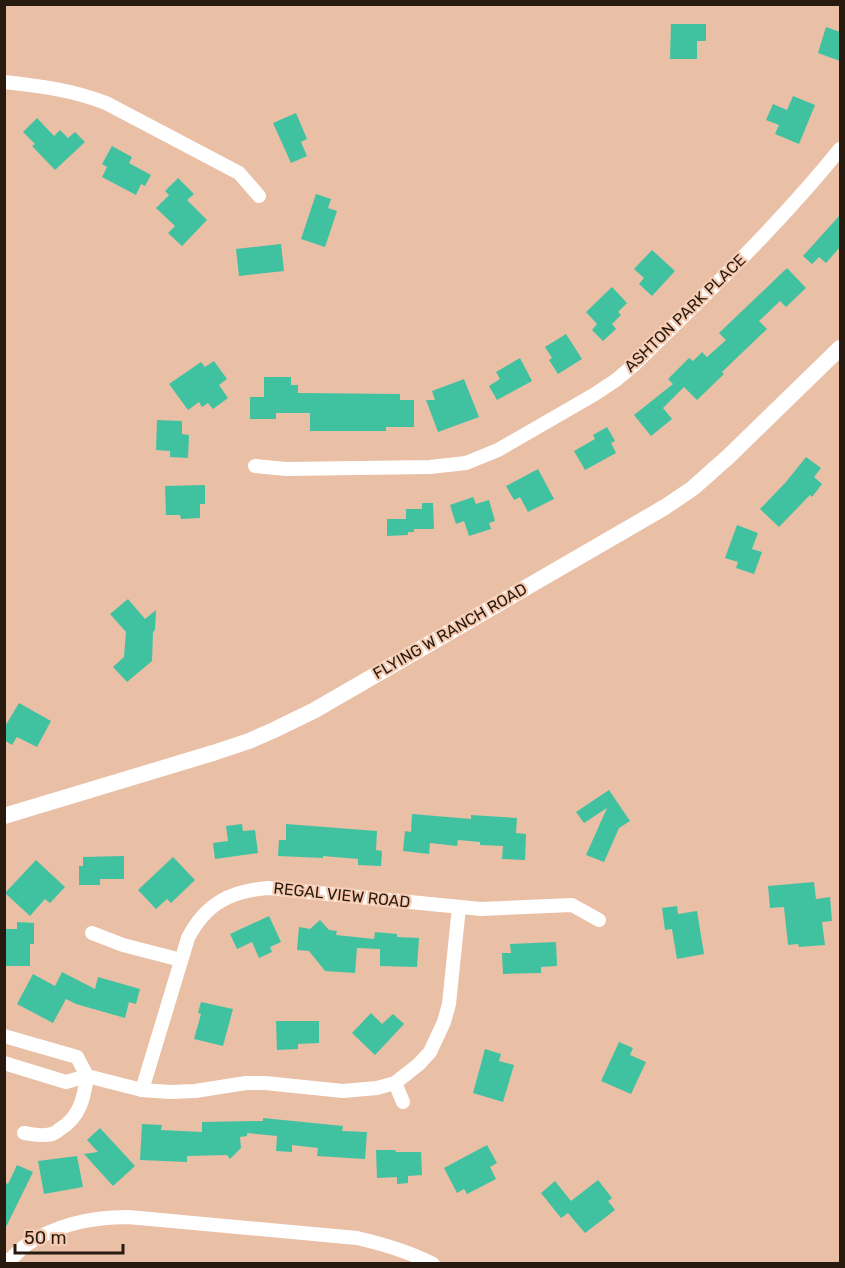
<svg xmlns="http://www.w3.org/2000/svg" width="845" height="1268" viewBox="0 0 845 1268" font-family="Rubik,sans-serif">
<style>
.building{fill:#40c2a1}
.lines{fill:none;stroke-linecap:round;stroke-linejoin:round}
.minor{stroke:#fff;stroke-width:14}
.tertiary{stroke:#fff;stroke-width:16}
.labels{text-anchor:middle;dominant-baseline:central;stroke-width:4.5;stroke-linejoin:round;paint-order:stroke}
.street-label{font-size:16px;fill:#291a10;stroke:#f6ccb3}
</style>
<rect width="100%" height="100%" fill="#e9bfa6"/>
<!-- building -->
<g class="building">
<polygon points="671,24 706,24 706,41 697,41 697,59 670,59"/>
<polygon points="826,27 840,32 840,61 818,53"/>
<polygon points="793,96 815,105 799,144 775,134 779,125 766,120 773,104 787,110"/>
<polygon points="296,113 307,139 301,142 307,156 291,163 273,123"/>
<polygon points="37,118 54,136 60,130 68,138 75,132 85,142 55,170 32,146 35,144 23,132"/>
<polygon points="112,146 132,157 129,163 151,175 145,186 141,184 136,195 102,177 107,167 102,164"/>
<polygon points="178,178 194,194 187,200 207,220 182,246 168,233 175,226 156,208 169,195 165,191"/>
<polygon points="316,194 331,199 328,208 337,211 325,247 301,239"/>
<polygon points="840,215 840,247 826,263 819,257 812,264 803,256"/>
<polygon points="281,244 284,271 239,276 236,249"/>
<polygon points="652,250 675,271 652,296 639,284 644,278 634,269"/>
<polygon points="787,268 806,288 786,307 780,301 759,321 767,329 722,372 724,374 697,400 684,387 663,408 672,419 651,436 634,415 673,384 668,379 689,358 693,361 702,352 707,357 726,340 719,333"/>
<polygon points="612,287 627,303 618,312 621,315 612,324 616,329 603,341 592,330 597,324 586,312"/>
<polygon points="566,334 582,359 558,374 549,360 552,358 545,347"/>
<polygon points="520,358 532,381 497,400 489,386 500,379 496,372"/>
<polygon points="214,361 227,379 219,385 228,398 213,409 208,403 202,407 199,402 188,410 169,384 201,362 205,367"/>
<polygon points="264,377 291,377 291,385 298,385 298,393 400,394 400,400 414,400 414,427 386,427 386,431 310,431 310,413 276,413 276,419 250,419 250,397 264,397"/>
<polygon points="464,379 479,417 438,432 426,400 435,400 432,391"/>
<polygon points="157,420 182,421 182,434 189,435 188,458 170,457 170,451 156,450"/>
<polygon points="607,427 615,441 611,443 616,453 585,470 574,451 595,439 593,435"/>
<polygon points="806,457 821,468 814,477 822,484 812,497 810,495 779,527 760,509 786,482"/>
<polygon points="538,469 554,499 528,512 520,497 514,500 506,486"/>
<polygon points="205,485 205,504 200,504 200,518 181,519 180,515 166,515 165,486"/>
<polygon points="473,497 476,504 489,500 495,521 489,523 491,529 469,536 464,521 456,524 450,505"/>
<polygon points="422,503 433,503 434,529 414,529 414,532 408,532 408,535 387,536 387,519 406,519 406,509 422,509"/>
<polygon points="737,525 758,533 752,549 762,552 754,574 736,568 738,562 725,558"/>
<polygon points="128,599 145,619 156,610 155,630 153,632 152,661 127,682 113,667 124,657 126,632 110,614"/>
<polygon points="19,703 51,721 37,747 17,737 12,745 4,740 4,728"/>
<polygon points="609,790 630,821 619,828 604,862 586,855 607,808 584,823 576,812"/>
<polygon points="412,814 471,819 471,815 517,818 516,833 526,834 525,860 502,859 503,846 480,845 480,842 458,840 457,846 430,843 429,854 403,851 405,831 411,832"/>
<polygon points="242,824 243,831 255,830 258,853 215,859 213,843 228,841 226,826"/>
<polygon points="286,824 377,831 376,850 382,851 381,866 358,865 358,859 323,856 323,858 278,856 279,840 286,840"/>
<polygon points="124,856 124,879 100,879 100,885 79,885 79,866 83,866 83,857"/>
<polygon points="173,857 195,880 171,903 167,899 156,909 138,890"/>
<polygon points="36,860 65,887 50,903 45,899 30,916 5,893"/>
<polygon points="814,882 816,899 830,897 832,921 822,922 825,945 799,947 798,944 788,945 784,907 770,908 768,886"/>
<polygon points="677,906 678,914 697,911 704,954 677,959 672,929 665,930 662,908"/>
<polygon points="269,916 281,942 270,947 272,952 259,958 252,942 237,949 230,934"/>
<polygon points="320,920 329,930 337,931 336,935 374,939 375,932 397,934 397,937 419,938 417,967 380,966 380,949 357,948 355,973 325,971 309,951 297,950 299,927 310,929"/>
<polygon points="17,922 34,923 34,944 30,944 30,966 4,966 4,929 17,929"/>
<polygon points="556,942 557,966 541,967 541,973 503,974 502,953 511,953 510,944"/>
<polygon points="62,972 95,989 98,977 140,989 136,1004 129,1002 125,1018 76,1004 66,999 53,1023 17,1004 33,974 55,986"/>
<polygon points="201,1002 233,1009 223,1046 194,1039 201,1014 198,1013"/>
<polygon points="371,1013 382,1024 393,1014 404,1024 375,1055 352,1033"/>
<polygon points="276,1021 319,1021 319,1043 298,1044 298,1049 277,1050"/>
<polygon points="619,1042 633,1048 630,1055 646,1062 631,1094 601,1081"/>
<polygon points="485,1049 501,1054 499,1061 514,1065 503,1102 473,1093"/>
<polygon points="263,1118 343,1126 342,1131 367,1132 365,1159 317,1156 318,1148 292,1145 292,1152 276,1151 277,1136 247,1133 247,1136 240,1137 241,1148 230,1159 227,1155 187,1156 187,1162 140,1160 142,1124 162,1125 161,1130 202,1132 202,1122 263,1121"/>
<polygon points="100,1128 135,1166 113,1186 84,1154 98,1152 87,1140"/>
<polygon points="487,1145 497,1163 490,1167 496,1179 467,1194 464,1189 457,1193 444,1168"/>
<polygon points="376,1150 395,1150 396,1152 421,1152 422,1175 408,1176 408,1183 397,1184 397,1177 377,1178"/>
<polygon points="77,1156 83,1187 44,1194 38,1161"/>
<polygon points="17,1165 33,1172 4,1231 4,1182 8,1184"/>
<polygon points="598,1180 612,1198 608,1201 615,1210 585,1233 568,1213 561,1218 541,1193 555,1181 571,1201"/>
</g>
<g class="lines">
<!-- minor -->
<g class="minor">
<path d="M4,82c37,4 68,8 102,21l133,70 20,23"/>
<path d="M255,466l31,3 144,-2 36,-4 32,-13 97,-56 21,-14 19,-16c71,-70 143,-138 205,-215"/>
<polyline points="92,933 123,945 181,960"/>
<polyline points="4,1036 77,1057 87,1076"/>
<polyline points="4,1063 66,1082 87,1076 142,1090 170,1092 195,1091 246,1083 265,1083 343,1091 377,1088 395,1083 419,1064 430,1052 444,1022 449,1004 459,907"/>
<polyline points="395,1083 403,1102"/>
<path d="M142,1090l46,-152c18,-35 43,-47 80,-50l213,21 91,-4 27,15"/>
<path d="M24,1133c8,1 19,4 28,1 3,-1 6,-3 8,-5 20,-12 24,-31 27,-53"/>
<path d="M5,1264c7,-6 14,-13 21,-19 31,-21 65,-28 102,-28l229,21c26,6 51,13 76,26"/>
</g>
<!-- tertiary -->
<polyline class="tertiary" points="4,816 213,753 249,741 274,730 315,710 665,507 693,488 729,456 840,348"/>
</g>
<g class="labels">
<!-- street labels -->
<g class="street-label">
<text transform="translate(685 313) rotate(-44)">ASHTON PARK PLACE</text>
<text transform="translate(450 631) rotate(-30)">FLYING W RANCH ROAD</text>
<text transform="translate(342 895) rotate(6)">REGAL VIEW ROAD</text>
</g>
</g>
<!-- border -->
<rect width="845" height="1268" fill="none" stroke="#291a10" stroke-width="12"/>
<!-- scale -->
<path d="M15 1244v9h108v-9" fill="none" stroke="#291a10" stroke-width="3"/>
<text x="24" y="1244" font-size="18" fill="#291a10" stroke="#f6ccb3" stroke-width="4.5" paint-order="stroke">50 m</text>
</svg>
